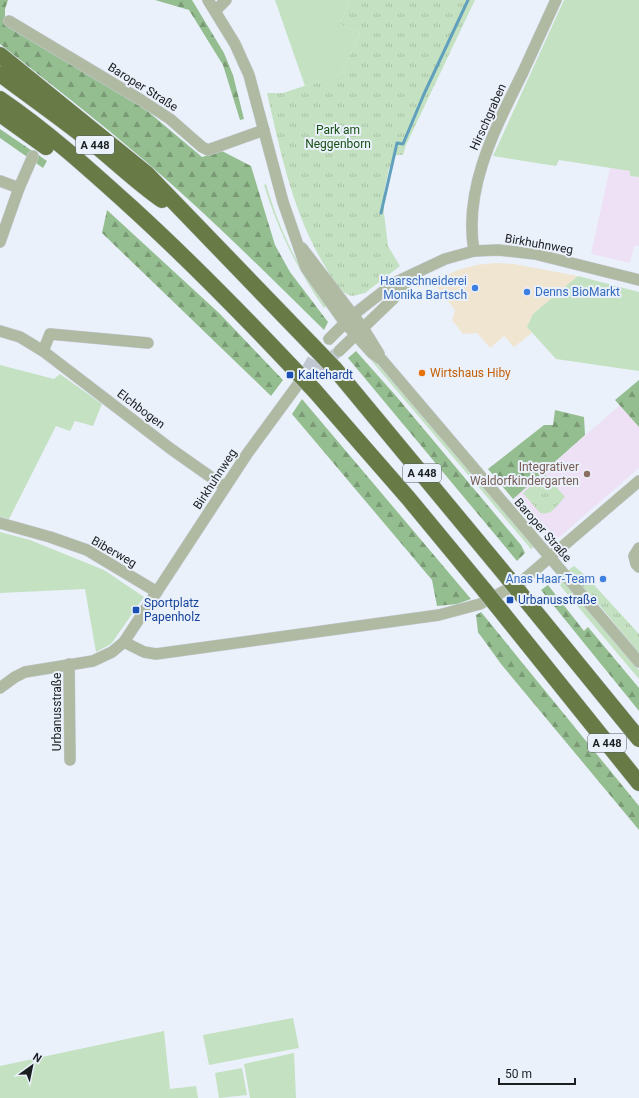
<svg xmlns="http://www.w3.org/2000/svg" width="639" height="1098" viewBox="0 0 639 1098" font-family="Roboto,sans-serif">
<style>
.commercial{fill:#f0e5d1}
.education{fill:#eee1f5}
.grass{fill:#c4e1c1}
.forest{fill:url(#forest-firs)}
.park{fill:url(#park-tufts)}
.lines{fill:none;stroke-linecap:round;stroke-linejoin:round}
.stream{stroke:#60a0bd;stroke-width:3}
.minor-tunnel{stroke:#c1c7d0;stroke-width:11;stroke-dasharray:11 5.5;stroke-linecap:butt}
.minor-casing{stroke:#c5cbd4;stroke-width:12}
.highway-casing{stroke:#c5cbd4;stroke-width:17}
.minor{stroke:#b0baa2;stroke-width:11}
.highway{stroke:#687b46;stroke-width:16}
.highway-bridge-casing{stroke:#c5cbd4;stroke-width:17;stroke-linecap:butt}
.highway-bridge{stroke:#687b46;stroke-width:16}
.shop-dot{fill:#3f7fe0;stroke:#eaf1fb;stroke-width:1.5}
.food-dot{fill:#e8710a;stroke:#eaf1fb;stroke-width:1.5}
.transit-dot{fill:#1a4fb4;stroke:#eaf1fb;stroke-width:1.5}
.education-dot{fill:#8d6e63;stroke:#eaf1fb;stroke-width:1.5}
.labels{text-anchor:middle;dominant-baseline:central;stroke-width:4;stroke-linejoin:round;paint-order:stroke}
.shield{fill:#eaf1fb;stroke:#5a5e63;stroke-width:1}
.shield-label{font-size:11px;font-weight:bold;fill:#1c1f22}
.street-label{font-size:12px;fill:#1c1f22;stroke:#eaf1fb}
.park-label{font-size:12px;fill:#185115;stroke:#eaf1fb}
.shop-label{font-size:12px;fill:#366cbe;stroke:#eaf1fb;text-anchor:end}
.food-label{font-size:12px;fill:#c56008;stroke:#eaf1fb;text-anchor:start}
.transit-label{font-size:12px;fill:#164399;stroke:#eaf1fb;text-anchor:start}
.education-label{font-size:12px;fill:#785e54;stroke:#eaf1fb;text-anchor:end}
</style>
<defs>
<pattern id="forest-firs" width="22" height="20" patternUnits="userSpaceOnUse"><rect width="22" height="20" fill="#95be90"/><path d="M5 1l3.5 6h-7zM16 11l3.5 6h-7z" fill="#799a75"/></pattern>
<pattern id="park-tufts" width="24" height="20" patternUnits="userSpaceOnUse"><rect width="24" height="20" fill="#c4e1c1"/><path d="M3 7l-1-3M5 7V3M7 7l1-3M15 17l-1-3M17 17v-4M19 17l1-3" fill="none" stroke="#a8c1a6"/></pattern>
</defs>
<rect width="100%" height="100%" fill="#eaf1fb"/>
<!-- commercial -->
<polygon class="commercial" points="495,263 514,264 578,276 533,314 527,327 532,333 514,347 504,336 490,348 477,333 463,334 452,320 455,310 432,281 458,270 476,265"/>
<!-- education -->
<g class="education">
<polygon points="610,168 630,171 630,176 639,177 639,246 634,246 630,263 591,254"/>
<polygon points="620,405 639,427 639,468 557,539 548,538 513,499"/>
</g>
<!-- grass -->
<g class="grass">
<polygon points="275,0 350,0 340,24 360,33 341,74 305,86"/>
<polygon points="564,0 639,0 639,177 630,176 630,171 559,160 556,166 493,156"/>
<path d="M266,184c13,45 32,85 60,122l-2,2c-27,-39 -46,-78 -60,-123z"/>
<polygon points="578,276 639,292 639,371 556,359 527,327 533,314"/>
<polygon points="364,352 370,356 396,385 534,547 531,549"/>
<polygon points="0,365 54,379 60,374 102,404 93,426 75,421 70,431 56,426 9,519 0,517"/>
<polygon points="0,532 30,540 104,570 144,597 111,644 96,652 85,589 0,593"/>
<polygon points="560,578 639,670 639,679 558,583 557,580"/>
<polygon points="293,1018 299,1048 209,1065 203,1035"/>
<polygon points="164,1031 170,1089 196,1086 198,1098 0,1098 0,1066"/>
<polygon points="294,1053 296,1098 250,1098 244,1064"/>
<polygon points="242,1068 247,1095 219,1098 215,1073"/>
</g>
<!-- forest -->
<g class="forest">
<path d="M0,0h8l-3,9v12l140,88 57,48 20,-6 29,15 24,79 15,27 38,50 -4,8c-59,-58 -117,-116 -180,-170 -47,-40 -96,-78 -144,-116z"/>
<polygon points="155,0 192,0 224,53 233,75 244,119 240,120 223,65 189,10"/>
<polygon points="0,129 47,161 43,168 0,138"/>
<polygon points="107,210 219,313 283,380 271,396 102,233"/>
<polygon points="356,351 396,396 521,545 525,553 517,561 348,358"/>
<polygon points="639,380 639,427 615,400"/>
<polygon points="302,399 471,599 457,604 437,606 432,580 292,414"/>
<polygon points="555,410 584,417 585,435 513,499 488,469 544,425 553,425"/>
<polygon points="548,585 584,631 588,627 639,688 639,711 541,590"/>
<polygon points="481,612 639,806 639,830 501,664 478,632 476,615"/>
</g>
<!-- park -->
<g class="park">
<path d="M350,0h125l-69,145 -3,10h-7l-7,13 -5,24v21l4,33 12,20 -35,27 -13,3c-14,-4 -19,-16 -26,-28 -33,-54 -45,-114 -59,-175h16l58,-19 19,-41 -20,-9z"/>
<path d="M545,474l20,23c-8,7 -12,19 -25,16l-17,-20z"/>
<polygon points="574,566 585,575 639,634 639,653 591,595 588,592 586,593 567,571"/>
</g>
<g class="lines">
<!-- stream -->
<polyline class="stream" points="381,213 397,143 403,144 424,94 468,0"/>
<!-- minor-tunnel -->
<g class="minor-tunnel">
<polyline points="303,381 339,351"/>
<polyline points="299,383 314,357 329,339"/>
</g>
<defs>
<g id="minor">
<polyline points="208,0 235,44 249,75 283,202 306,268 345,323 372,353 382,360 639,662"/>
<polyline points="216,10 226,0"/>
<polyline points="9,21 141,100 170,119 202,147 208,150 264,130"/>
<polyline points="0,181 19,188"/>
<polyline points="0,242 19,188 33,156"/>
<polyline points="302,248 363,328 379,354"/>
<path d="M474,251c-11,-63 22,-124 49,-179 11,-24 22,-48 33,-72"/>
<polyline points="0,331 20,337 43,351 171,449 225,487"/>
<polyline points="329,339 353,315 394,283 445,259 474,251 498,250 535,254 639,280"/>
<polyline points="43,351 50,334 148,343"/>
<polyline points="339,351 393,299 411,277"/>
<polyline points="0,523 50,537 87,550 157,592"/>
<polyline points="639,548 634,556 636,564 639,567"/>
<polyline points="124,642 144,652 156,654 439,615 480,604 521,582 639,481"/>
<polyline points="69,664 70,760"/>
<polyline points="0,688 15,677 25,672 93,661 112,652 124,642 247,454 299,383"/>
</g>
<g id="highway">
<polyline points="0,55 147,174 311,344"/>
<path d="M0,74c32,24 65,47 96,72 22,18 43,38 66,54"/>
<path d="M0,99c47,32 89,70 131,108 56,51 109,105 161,160"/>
<polyline points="0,114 46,147"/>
<polyline points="335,369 508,578"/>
<polyline points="314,390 409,499 485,591"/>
<polyline points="520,593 639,739"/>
<polyline points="497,606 639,783"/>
</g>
</defs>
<!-- minor casing -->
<use href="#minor" class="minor-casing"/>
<!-- highway casing -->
<use href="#highway" class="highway-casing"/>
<!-- minor -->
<use href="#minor" class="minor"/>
<!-- highway -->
<use href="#highway" class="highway"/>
<defs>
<g id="highway-bridge">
<polyline points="311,344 335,369"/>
<polyline points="292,367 314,390"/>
<polyline points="508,578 520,593"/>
<polyline points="485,591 497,606"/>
</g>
</defs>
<!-- highway-bridge casing -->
<use href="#highway-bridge" class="highway-bridge-casing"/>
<!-- highway-bridge -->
<use href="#highway-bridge" class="highway-bridge"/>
</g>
<!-- markers -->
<g class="shop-dot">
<circle cx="475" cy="288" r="4"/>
<circle cx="527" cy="292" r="4"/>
<circle cx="603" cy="579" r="4"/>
</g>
<circle class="food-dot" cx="422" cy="373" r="4"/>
<g class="transit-dot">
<rect x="286" y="371" width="8" height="8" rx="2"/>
<rect x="506" y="596" width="8" height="8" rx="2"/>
<rect x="132" y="606" width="8" height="8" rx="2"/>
</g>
<circle class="education-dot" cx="587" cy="474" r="4"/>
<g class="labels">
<!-- shield labels -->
<g class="shield">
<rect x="76" y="136" width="38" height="18" rx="3"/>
<rect x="403" y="464" width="38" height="18" rx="3"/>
<rect x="588" y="734" width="38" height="18" rx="3"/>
</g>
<g class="shield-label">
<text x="95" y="145">A 448</text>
<text x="422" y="473">A 448</text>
<text x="607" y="743">A 448</text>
</g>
<!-- street labels -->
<g class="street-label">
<text transform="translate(143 87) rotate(32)">Baroper Straße</text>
<text transform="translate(488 117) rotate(-66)">Hirschgraben</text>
<text transform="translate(539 244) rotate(10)">Birkhuhnweg</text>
<text transform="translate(141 409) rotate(37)">Elchbogen</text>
<text transform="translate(215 479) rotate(-57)">Birkhuhnweg</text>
<text transform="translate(543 530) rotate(49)">Baroper Straße</text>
<text transform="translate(114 552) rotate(30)">Biberweg</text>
<text transform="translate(57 712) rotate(-90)">Urbanusstraße</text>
</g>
<!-- park labels -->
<g class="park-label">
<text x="338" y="130">Park am<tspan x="338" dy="14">Neggenborn</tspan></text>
</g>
<!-- shop labels -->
<g class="shop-label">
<text x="467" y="281">Haarschneiderei<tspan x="467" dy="14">Monika Bartsch</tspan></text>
<text x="535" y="292" text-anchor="start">Denns BioMarkt</text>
<text x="595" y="579">Anas Haar-Team</text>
</g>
<!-- food labels -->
<g class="food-label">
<text x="430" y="373">Wirtshaus Hiby</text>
</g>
<!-- transit labels -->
<g class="transit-label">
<text x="298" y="375">Kaltehardt</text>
<text x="518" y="600">Urbanusstraße</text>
<text x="144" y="603">Sportplatz<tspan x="144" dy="14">Papenholz</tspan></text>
</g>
<!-- education labels -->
<g class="education-label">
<text x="579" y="467">Integrativer<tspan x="579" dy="14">Waldorfkindergarten</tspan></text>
</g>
</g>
<!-- north arrow -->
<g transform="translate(32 1066) rotate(33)" stroke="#eaf1fb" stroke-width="3" paint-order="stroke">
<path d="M0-3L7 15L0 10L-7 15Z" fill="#1c1f22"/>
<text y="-6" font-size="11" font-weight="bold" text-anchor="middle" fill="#1c1f22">N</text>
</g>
<!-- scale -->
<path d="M499 1078v6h76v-6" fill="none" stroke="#1c1f22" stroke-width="2"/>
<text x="505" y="1078" font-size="12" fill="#1c1f22" stroke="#eaf1fb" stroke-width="3" paint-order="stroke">50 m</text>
</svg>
